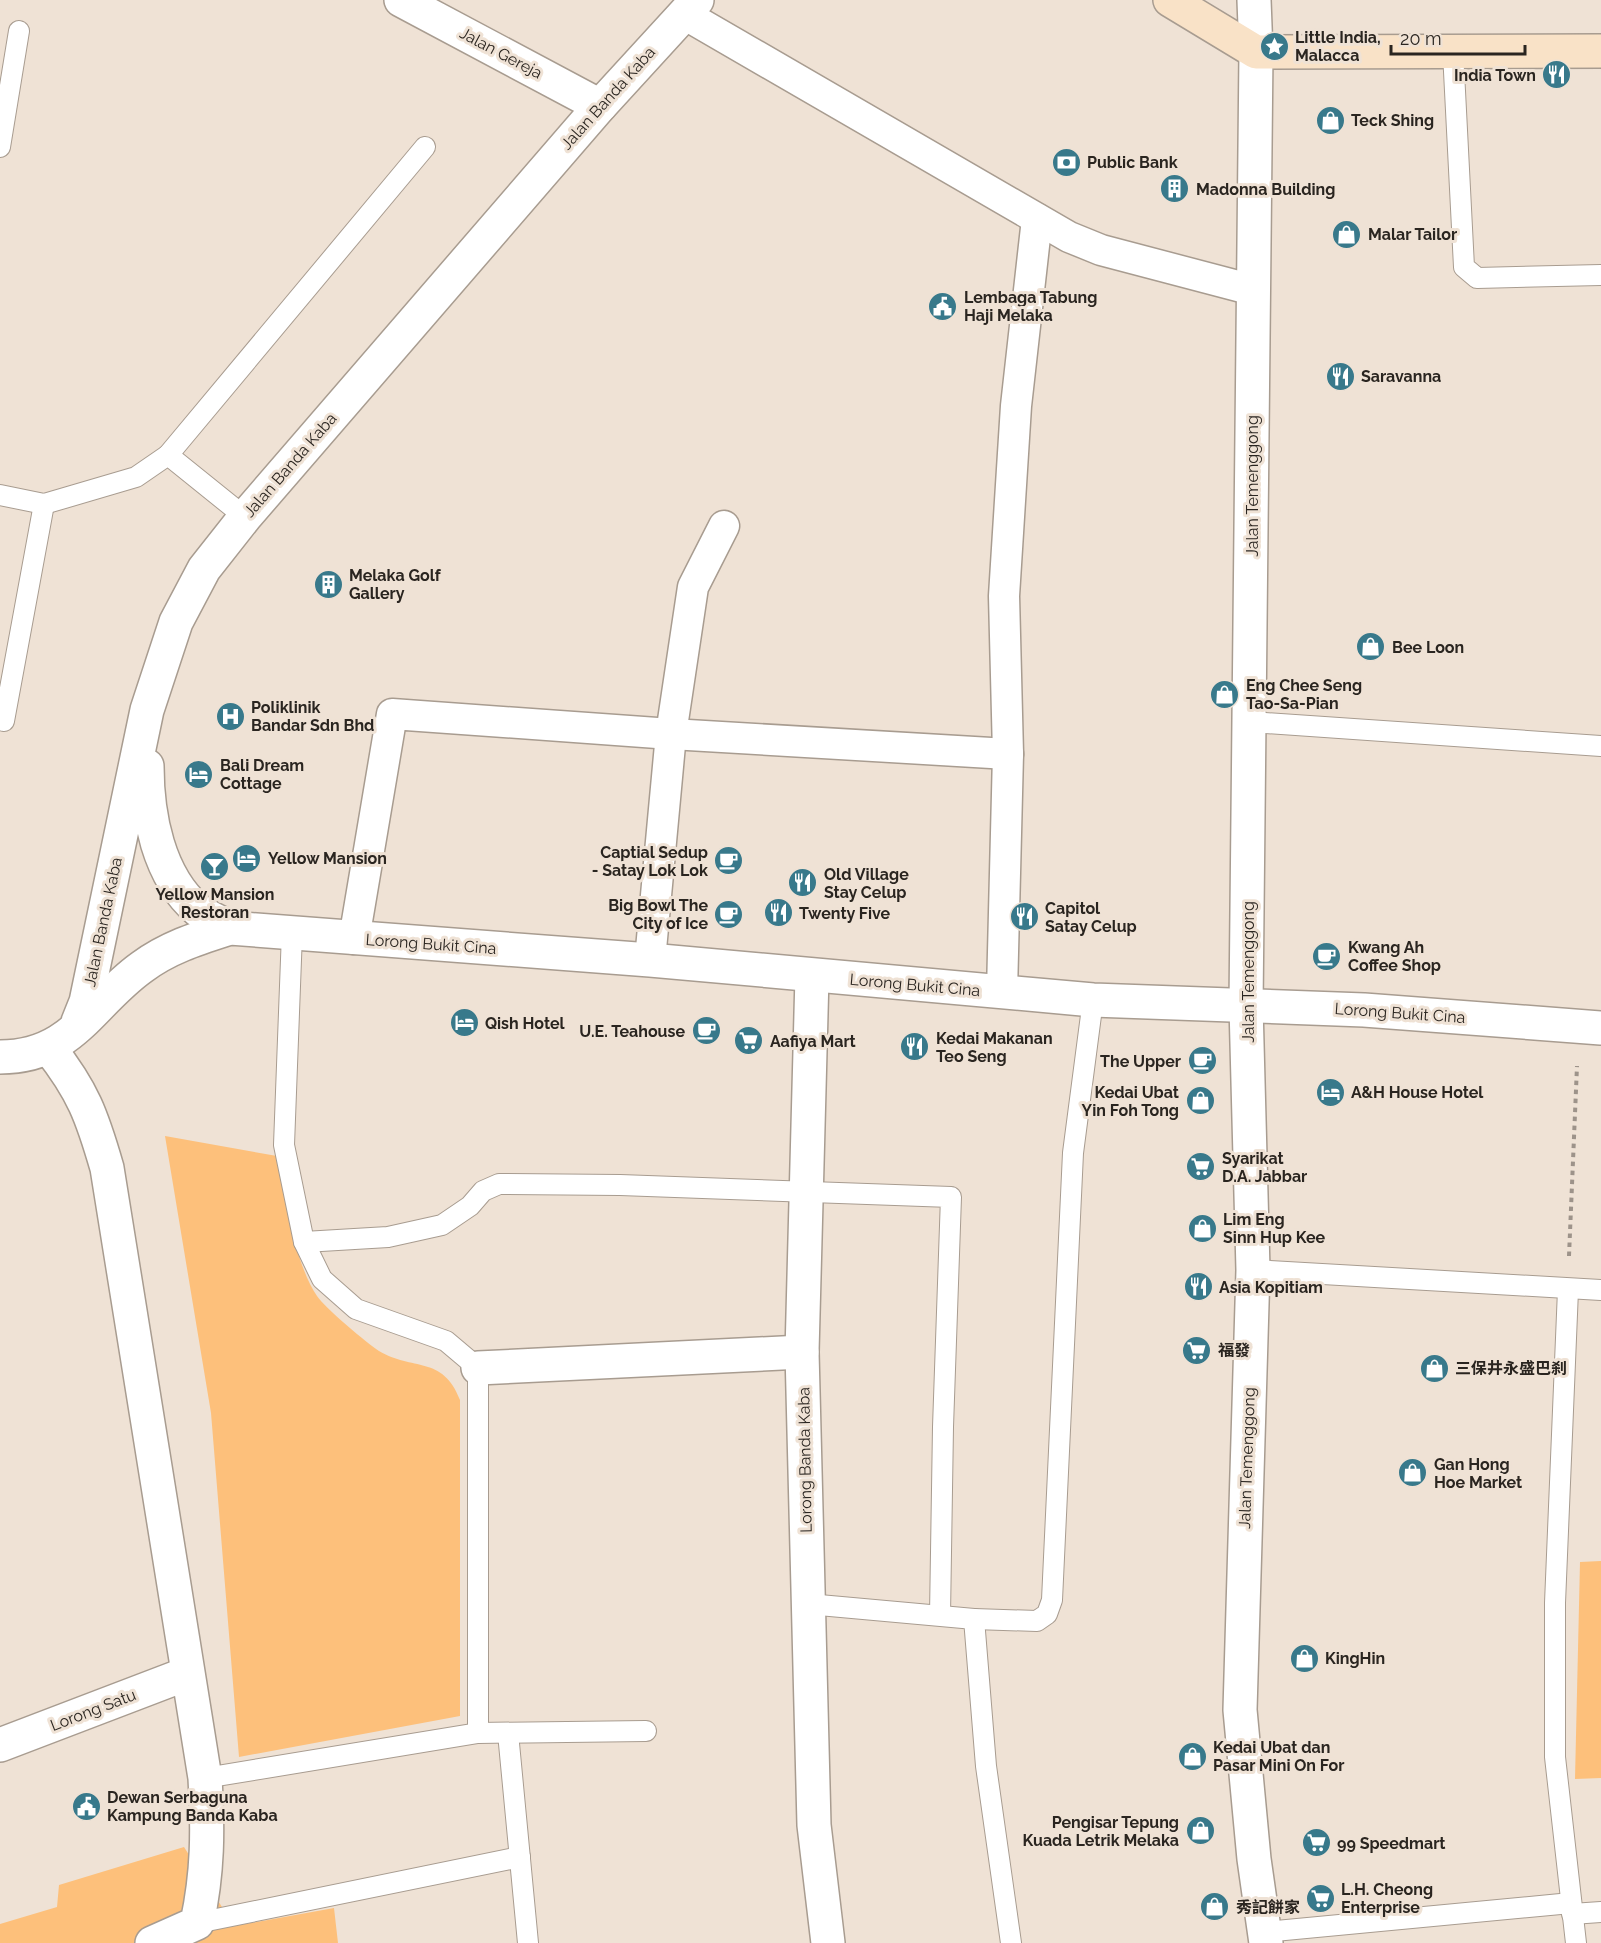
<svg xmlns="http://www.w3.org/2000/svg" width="1601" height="1943" viewBox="0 0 1601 1943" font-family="Raleway,'Noto Sans SC',sans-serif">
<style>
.green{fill:#fdc07b}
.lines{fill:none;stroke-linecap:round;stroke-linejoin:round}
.service-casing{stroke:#a89c90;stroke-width:22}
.pedestrian-casing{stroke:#a89c90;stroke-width:33}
.minor-casing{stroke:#a89c90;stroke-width:36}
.tertiary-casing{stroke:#a89c90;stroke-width:36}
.secondary-casing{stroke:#a89c90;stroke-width:36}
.path{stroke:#9d938a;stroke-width:4;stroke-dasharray:4.5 4.5;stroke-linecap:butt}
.service{stroke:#fff;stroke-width:20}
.pedestrian{stroke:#fff;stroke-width:30}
.minor{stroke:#fff;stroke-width:33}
.tertiary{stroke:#fff;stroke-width:33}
.secondary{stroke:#f9e2c7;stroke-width:33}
.labels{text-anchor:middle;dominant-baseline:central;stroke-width:6;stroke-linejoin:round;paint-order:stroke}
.poi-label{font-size:16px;font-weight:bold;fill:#2a2520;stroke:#efe2d5;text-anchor:start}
.street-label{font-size:16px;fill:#2a2520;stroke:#efe2d5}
</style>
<rect width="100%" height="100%" fill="#efe2d5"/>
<!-- green -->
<g class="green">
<path d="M165,1136l112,20c9,41 17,106 40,140 7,11 51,48 62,55 33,20 64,4 81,49v316l-221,41 -28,-344z"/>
<polygon points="1601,1561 1601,1778 1575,1779 1580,1562"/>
<polygon points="184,1847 234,1926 334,1908 338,1943 0,1943 0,1924 57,1907 59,1885"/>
</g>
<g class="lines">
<defs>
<g id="service">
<polyline points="1453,52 1464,267 1477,278 1601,275"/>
<polyline points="0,147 19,31"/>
<polyline points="168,455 425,147"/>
<polyline points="0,495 44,504 136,477 168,455 245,517"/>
<polyline points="4,721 44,504"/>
<polyline points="1251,722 1601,746"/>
<polyline points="292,933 284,1145 304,1242 322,1279 356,1309 446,1341 478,1368 478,1733"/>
<polyline points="304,1242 388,1237 442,1225 470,1206 483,1191 499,1184 620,1185 951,1197 943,1427 940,1615"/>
<polyline points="1253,1270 1601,1290"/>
<polyline points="1568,1290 1555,1603 1555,1757 1576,1943"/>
<polyline points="808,1604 974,1619 986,1766 1011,1943"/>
<polyline points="974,1619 1037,1621 1047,1614 1052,1600 1073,1153 1093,1000"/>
<polyline points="508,1733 528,1943"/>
<polyline points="205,1778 478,1733 646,1731"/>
<polyline points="1572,1914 1601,1912"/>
<polyline points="197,1923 520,1857"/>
<polyline points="1264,1932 1571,1903"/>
</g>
<g id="pedestrian">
<polyline points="684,14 1069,237 1101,250 1253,290"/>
<polyline points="354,939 392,714 671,734 1008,754"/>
<polyline points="650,960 671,734 693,587 724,526"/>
<polyline points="1002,992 1008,754 1004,596 1016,406 1037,219"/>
</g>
<g id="minor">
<polyline points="401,0 600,106"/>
<path d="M147,766c0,49 11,110 51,144 9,7 22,12 32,18"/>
<polyline points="812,976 802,1352 814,1825 828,1943"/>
<polyline points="78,1022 86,1002 147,710 176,622 204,569 245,517 600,106 697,0"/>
<path d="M49,1048c34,43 43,68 58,120l98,610c3,52 3,94 -8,145l-45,20"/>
<path d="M0,1057c73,0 90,-53 142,-90 27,-20 57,-29 88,-39l420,32 443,40 271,10 237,18"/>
<polyline points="478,1368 802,1352"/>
<polyline points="0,1745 186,1674"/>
</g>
<polyline id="tertiary" points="1254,0 1256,52 1246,1006 1253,1270 1240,1710 1254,1859 1266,1943"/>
<polyline id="secondary" points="1170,0 1256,52 1601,51"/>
</defs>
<!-- service casing -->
<use href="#service" class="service-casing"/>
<!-- pedestrian casing -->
<use href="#pedestrian" class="pedestrian-casing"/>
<!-- minor casing -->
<use href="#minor" class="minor-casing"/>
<!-- tertiary casing -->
<use href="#tertiary" class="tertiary-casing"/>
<!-- secondary casing -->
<use href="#secondary" class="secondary-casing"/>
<!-- path -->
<polyline class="path" points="1569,1256 1577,1066"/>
<!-- service -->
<use href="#service" class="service"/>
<!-- pedestrian -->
<use href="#pedestrian" class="pedestrian"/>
<!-- minor -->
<use href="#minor" class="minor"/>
<!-- tertiary -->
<use href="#tertiary" class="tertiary"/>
<!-- secondary -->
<use href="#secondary" class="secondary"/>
</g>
<!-- icons -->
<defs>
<symbol id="sight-disc" viewBox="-11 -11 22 22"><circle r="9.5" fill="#38798b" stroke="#efe2d5"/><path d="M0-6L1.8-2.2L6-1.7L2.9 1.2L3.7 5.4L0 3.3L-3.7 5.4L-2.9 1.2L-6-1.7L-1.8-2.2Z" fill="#fff"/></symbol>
<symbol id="restaurant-disc" viewBox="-11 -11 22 22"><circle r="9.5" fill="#38798b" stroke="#efe2d5"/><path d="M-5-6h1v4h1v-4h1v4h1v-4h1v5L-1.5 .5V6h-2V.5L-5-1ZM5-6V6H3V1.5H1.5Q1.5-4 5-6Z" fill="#fff"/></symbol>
<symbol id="shop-disc" viewBox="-11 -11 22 22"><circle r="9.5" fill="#38798b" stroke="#efe2d5"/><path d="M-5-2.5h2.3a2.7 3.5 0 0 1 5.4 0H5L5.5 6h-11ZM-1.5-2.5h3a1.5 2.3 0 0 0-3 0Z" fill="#fff"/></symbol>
<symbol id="bank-disc" viewBox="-11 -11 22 22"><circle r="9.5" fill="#38798b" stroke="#efe2d5"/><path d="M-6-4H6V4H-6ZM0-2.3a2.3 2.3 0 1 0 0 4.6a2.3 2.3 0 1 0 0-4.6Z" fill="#fff"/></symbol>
<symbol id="building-disc" viewBox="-11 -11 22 22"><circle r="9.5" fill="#38798b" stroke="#efe2d5"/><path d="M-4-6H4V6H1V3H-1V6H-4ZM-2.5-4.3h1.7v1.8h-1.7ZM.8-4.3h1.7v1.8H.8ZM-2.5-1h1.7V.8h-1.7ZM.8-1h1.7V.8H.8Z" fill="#fff"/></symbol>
<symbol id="civic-disc" viewBox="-11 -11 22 22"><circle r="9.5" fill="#38798b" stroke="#efe2d5"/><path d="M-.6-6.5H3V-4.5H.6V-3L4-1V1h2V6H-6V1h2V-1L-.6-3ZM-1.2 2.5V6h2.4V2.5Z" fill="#fff"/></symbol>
<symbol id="hospital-disc" viewBox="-11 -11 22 22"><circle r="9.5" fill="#38798b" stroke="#efe2d5"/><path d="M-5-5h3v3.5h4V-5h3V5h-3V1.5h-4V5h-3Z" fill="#fff"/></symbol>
<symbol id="hotel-disc" viewBox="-11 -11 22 22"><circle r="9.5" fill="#38798b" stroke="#efe2d5"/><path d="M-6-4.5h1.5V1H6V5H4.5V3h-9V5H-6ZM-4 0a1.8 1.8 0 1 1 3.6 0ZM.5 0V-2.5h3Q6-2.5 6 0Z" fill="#fff"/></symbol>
<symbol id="cafe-disc" viewBox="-11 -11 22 22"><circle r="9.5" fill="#38798b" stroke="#efe2d5"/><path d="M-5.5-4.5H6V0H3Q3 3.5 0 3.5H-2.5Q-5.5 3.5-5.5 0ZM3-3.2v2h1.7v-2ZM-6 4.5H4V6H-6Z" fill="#fff"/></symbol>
<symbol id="bar-disc" viewBox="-11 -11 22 22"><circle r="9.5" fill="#38798b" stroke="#efe2d5"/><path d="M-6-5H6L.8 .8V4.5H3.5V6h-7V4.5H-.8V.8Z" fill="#fff"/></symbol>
<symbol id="supermarket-disc" viewBox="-11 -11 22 22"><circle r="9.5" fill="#38798b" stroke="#efe2d5"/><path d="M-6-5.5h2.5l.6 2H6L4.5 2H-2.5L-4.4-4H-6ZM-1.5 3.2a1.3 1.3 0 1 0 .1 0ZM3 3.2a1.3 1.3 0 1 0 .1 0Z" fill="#fff"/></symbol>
</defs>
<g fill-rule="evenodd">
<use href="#sight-disc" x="1258" y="30" width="33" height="33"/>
<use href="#restaurant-disc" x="1540" y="58" width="33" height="33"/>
<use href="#shop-disc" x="1314" y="104" width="33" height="33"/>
<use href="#bank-disc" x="1050" y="146" width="33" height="33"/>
<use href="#building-disc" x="1158" y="172" width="33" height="33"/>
<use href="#shop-disc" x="1330" y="218" width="33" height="33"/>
<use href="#civic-disc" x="926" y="290" width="33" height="33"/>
<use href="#restaurant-disc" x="1324" y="360" width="33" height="33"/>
<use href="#building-disc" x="312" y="568" width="33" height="33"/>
<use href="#shop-disc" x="1354" y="630" width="33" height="33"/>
<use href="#shop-disc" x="1208" y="678" width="33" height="33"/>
<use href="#hospital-disc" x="214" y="700" width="33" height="33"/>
<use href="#hotel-disc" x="182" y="758" width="33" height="33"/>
<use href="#hotel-disc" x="230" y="842" width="33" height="33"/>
<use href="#cafe-disc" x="712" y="844" width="33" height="33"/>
<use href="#bar-disc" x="198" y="850" width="33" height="33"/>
<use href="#restaurant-disc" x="786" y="866" width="33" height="33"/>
<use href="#restaurant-disc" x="762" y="896" width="33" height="33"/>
<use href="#cafe-disc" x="712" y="898" width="33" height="33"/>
<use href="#restaurant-disc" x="1008" y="900" width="33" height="33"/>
<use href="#cafe-disc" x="1310" y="940" width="33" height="33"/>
<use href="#hotel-disc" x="448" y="1006" width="33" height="33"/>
<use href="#cafe-disc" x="690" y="1014" width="33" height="33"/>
<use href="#supermarket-disc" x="732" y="1024" width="33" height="33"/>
<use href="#restaurant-disc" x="898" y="1030" width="33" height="33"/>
<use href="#cafe-disc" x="1186" y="1044" width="33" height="33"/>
<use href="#hotel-disc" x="1314" y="1076" width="33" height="33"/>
<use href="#shop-disc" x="1184" y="1084" width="33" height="33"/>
<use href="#supermarket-disc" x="1184" y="1150" width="33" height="33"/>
<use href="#shop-disc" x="1186" y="1212" width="33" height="33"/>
<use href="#restaurant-disc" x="1182" y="1270" width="33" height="33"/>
<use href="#supermarket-disc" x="1180" y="1334" width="33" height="33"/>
<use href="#shop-disc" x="1418" y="1352" width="33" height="33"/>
<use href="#shop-disc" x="1396" y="1456" width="33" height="33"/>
<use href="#shop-disc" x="1288" y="1642" width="33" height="33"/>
<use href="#shop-disc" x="1176" y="1740" width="33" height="33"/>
<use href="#civic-disc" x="70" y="1790" width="33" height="33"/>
<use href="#shop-disc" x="1184" y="1814" width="33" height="33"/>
<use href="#supermarket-disc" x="1300" y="1826" width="33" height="33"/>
<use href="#supermarket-disc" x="1304" y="1882" width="33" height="33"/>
<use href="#shop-disc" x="1198" y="1890" width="33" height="33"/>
</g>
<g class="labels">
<!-- poi labels -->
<g class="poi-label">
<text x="1295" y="37">Little India,<tspan x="1295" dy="18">Malacca</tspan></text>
<text x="1536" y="75" text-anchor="end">India Town</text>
<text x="1351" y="120">Teck Shing</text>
<text x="1087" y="162">Public Bank</text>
<text x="1196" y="189">Madonna Building</text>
<text x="1368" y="234">Malar Tailor</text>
<text x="964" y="297">Lembaga Tabung<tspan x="964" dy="18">Haji Melaka</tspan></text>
<text x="1361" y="376">Saravanna</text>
<text x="349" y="575">Melaka Golf<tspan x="349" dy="18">Gallery</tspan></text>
<text x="1392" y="647">Bee Loon</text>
<text x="1246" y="685">Eng Chee Seng<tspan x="1246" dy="18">Tao-Sa-Pian</tspan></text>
<text x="251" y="707">Poliklinik<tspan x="251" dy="18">Bandar Sdn Bhd</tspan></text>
<text x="220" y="765">Bali Dream<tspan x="220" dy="18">Cottage</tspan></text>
<text x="708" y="852" text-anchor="end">Captial Sedup<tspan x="708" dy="18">- Satay Lok Lok</tspan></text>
<text x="268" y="858">Yellow Mansion</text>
<text x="824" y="874">Old Village<tspan x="824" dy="18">Stay Celup</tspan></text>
<text x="215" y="894" text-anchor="middle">Yellow Mansion<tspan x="215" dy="18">Restoran</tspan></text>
<text x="708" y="905" text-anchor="end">Big Bowl The<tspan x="708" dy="18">City of Ice</tspan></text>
<text x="1045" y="908">Capitol<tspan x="1045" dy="18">Satay Celup</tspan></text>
<text x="799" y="913">Twenty Five</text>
<text x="1348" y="947">Kwang Ah<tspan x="1348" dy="18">Coffee Shop</tspan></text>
<text x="485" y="1023">Qish Hotel</text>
<text x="685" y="1031" text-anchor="end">U.E. Teahouse</text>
<text x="936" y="1038">Kedai Makanan<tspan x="936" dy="18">Teo Seng</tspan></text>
<text x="770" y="1041">Aafiya Mart</text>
<text x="1181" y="1061" text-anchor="end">The Upper</text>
<text x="1179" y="1092" text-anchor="end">Kedai Ubat<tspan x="1179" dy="18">Yin Foh Tong</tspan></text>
<text x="1351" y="1092">A&amp;H House Hotel</text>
<text x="1222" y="1158">Syarikat<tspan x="1222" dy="18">D.A. Jabbar</tspan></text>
<text x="1223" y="1219">Lim Eng<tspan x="1223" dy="18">Sinn Hup Kee</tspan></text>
<text x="1219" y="1287">Asia Kopitiam</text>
<text x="1218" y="1350">福發</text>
<text x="1455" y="1368">三保井永盛巴刹</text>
<text x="1434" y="1464">Gan Hong<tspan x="1434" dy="18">Hoe Market</tspan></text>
<text x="1325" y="1658">KingHin</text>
<text x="1213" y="1747">Kedai Ubat dan<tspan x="1213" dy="18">Pasar Mini On For</tspan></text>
<text x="107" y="1797">Dewan Serbaguna<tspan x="107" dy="18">Kampung Banda Kaba</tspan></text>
<text x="1179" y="1822" text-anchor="end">Pengisar Tepung<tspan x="1179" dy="18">Kuada Letrik Melaka</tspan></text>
<text x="1337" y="1843">99 Speedmart</text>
<text x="1341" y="1889">L.H. Cheong<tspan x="1341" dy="18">Enterprise</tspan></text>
<text x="1236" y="1907">秀記餅家</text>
</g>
<!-- street labels -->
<g class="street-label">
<text transform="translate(501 53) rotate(28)">Jalan Gereja</text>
<text transform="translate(608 98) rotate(-48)">Jalan Banda Kaba</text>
<text transform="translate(290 465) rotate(-49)">Jalan Banda Kaba</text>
<text transform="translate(1252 486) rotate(-90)">Jalan Temenggong</text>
<text transform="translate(103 922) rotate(-78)">Jalan Banda Kaba</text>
<text transform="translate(431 944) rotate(4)">Lorong Bukit Cina</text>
<text transform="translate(1248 972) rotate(-90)">Jalan Temenggong</text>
<text transform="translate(915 985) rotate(5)">Lorong Bukit Cina</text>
<text transform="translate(1400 1013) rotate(4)">Lorong Bukit Cina</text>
<text transform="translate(1247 1458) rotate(-88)">Jalan Temenggong</text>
<text transform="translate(805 1460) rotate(-91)">Lorong Banda Kaba</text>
<text transform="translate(93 1710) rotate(-21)">Lorong Satu</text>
</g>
</g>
<!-- scale -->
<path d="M1391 45v9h134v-9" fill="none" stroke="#2a2520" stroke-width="3"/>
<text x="1400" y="45" font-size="18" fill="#2a2520" stroke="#efe2d5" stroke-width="4.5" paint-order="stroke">20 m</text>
</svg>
